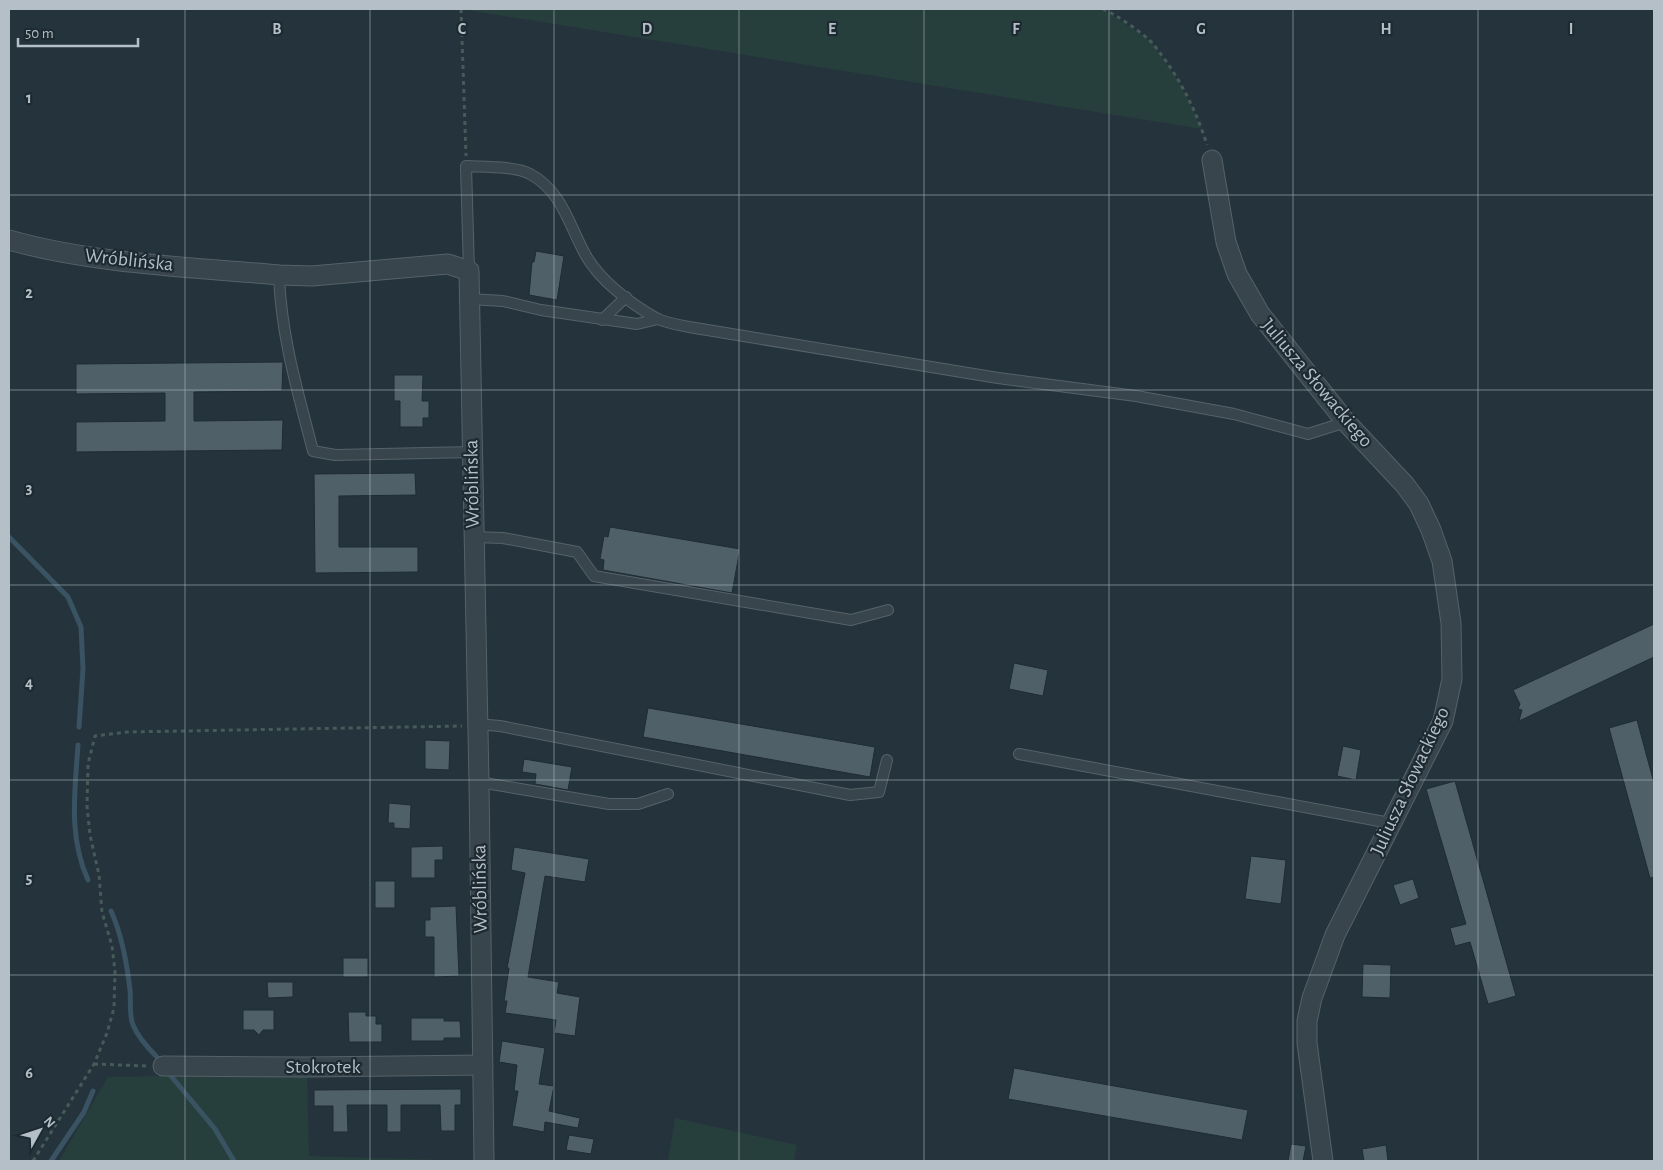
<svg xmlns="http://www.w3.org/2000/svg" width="1663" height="1170" viewBox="0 0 1663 1170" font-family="'Alegreya Sans',sans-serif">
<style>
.green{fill:#273f3c}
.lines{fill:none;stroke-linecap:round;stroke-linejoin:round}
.stream{stroke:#395362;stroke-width:5}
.building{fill:#506069;stroke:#1f2c33}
.service-casing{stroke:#56626a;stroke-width:12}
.minor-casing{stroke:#56626a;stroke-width:21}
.path{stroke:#465b59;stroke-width:3;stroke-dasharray:4 4;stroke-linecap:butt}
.service{stroke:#38454c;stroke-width:10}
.minor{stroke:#38454c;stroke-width:19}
.grid{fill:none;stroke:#b4bfc7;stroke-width:1;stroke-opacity:0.55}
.labels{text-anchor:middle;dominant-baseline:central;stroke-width:4.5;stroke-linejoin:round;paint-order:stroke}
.street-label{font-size:20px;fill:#b4bfc7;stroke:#1d2a31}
.grid-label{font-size:16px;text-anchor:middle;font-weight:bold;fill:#b4bfc7;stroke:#1d2a31;stroke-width:4.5;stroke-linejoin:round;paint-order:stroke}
</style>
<rect width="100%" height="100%" fill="#25333c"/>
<!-- green -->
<g class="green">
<polygon points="461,9 1103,9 1152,42 1180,84 1202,129"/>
<polygon points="307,1073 309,1156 477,1161 59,1161 108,1077"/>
<polygon points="675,1118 797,1145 794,1161 668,1161"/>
</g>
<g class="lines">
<!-- stream -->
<g class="stream">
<polyline points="9,537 68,597 81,627 83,669 79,727"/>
<path d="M78,745c-3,46 -10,91 10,135"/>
<path d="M111,911c11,24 16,53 19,79 1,11 -1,25 3,35 5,12 14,22 23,31"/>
<polyline points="171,1076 215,1129 234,1161"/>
<polyline points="51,1161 84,1112 93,1091"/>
</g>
</g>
<!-- building -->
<g class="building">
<polygon points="536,251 564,256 557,300 529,295 532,262 534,262"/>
<polygon points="283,362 282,391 194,392 194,421 283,420 282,450 76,452 76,422 165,421 165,393 76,394 76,364"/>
<polygon points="394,375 423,375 422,401 429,401 429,418 423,418 423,427 400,427 400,401 394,401"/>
<polygon points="415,473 416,495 339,496 339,547 418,547 418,572 315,573 314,474"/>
<polygon points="610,527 740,549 732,593 603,570 604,560 600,559 604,536 608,537"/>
<polygon points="1654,624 1654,657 1519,721 1522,710 1518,709 1520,704 1513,690"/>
<polygon points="1014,663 1048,670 1043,696 1009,689"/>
<polygon points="648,708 875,747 870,777 643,737"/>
<polygon points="1637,720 1654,783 1654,877 1650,878 1609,728"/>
<polygon points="425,740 450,741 449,770 425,769"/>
<polygon points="1343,746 1361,750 1356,780 1337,776"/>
<polygon points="524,759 572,767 568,790 535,784 536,774 522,772"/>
<polygon points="1455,781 1516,996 1488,1004 1470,942 1455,946 1450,928 1466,924 1426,789"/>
<polygon points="389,803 411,805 410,829 394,828 394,823 388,823"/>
<polygon points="443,846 443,860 435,860 435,878 411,878 411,847"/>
<polygon points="514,847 589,859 585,882 545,876 528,977 559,982 557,993 580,997 575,1036 554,1033 556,1020 505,1013 507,1001 504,1001 509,968 507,968 525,873 511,870"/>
<polygon points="1251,856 1286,860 1281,904 1245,899"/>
<polygon points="1413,879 1419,898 1400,905 1393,885"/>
<rect x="375" y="881" width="20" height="27"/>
<polygon points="456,906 459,976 434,977 434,937 425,937 425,920 430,920 430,907"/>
<rect x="343" y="958" width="25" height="19"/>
<polygon points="1363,964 1391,965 1390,998 1362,997"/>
<polygon points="267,982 293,982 293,997 268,998"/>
<polygon points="243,1010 274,1010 274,1030 263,1030 259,1035 254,1030 243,1030"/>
<polygon points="348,1012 366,1012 366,1016 376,1016 376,1024 382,1024 382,1042 349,1042"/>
<polygon points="411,1018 444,1018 444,1021 460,1021 461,1038 444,1038 444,1041 411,1041"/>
<polygon points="502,1041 545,1048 539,1084 554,1086 549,1111 580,1118 578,1128 545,1122 544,1132 512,1126 518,1091 514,1091 517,1065 499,1062"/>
<polygon points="1014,1068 1248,1110 1242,1140 1008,1099"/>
<polygon points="461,1089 461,1105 455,1105 455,1131 441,1131 440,1105 401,1105 401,1132 387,1132 387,1105 347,1105 348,1132 333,1132 333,1106 314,1106 314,1090"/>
<polygon points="569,1135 594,1139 591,1154 566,1150"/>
<polygon points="1291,1144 1306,1146 1303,1161 1288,1161"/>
<polygon points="1386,1145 1388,1161 1364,1161 1362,1149"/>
</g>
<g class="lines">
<defs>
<g id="service">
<path d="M469,271l-3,-105c17,1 50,0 64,8 32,17 39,51 55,80 14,26 46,50 71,64 10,5 23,7 33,9l309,51 138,18 98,18 74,20 38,-12"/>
<path d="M279,275c2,61 19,118 34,176l22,4 137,-3"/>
<polyline points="469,299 503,301 541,310 637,324 658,319"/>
<polyline points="602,320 626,297"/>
<polyline points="473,537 503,538 577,552 594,576 851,620 888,610"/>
<polyline points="477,724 500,726 850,795 879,792 887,760"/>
<polyline points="1019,754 1390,823"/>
<polyline points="479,782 609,804 638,804 668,794"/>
</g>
<g id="minor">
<polyline points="1212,160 1226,242 1237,274 1260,314 1346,422 1405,485 1419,504 1431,530 1442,561 1451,623 1452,679 1443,721 1335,935 1312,998 1307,1021 1307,1043 1323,1161"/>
<path d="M9,240c85,24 182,27 270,35l33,1 136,-12 21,7 10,511 5,379"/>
<polyline points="163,1066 307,1067 483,1065"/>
</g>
</defs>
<!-- service casing -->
<use href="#service" class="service-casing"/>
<!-- minor casing -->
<use href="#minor" class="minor-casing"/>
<!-- path -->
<g class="path">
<polyline points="461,9 466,156"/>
<path d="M1103,9c12,5 42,25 50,35 24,29 43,65 54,101"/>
<polyline points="94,1064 148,1066"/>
<polyline points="33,1161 94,1064 107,1033 114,1008 115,971 112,946 102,912 99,875 90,835 87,806 88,764 95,736 127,732 462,726"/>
</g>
<!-- service -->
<use href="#service" class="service"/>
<!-- minor -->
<use href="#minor" class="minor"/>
</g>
<!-- grid -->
<path class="grid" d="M185,9v1152M370,9v1152M554,9v1152M739,9v1152M924,9v1152M1109,9v1152M1293,9v1152M1478,9v1152M9,195h1645M9,390h1645M9,585h1645M9,780h1645M9,975h1645"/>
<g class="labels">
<!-- street labels -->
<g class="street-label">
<text transform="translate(129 260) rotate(6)">Wróblińska</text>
<text transform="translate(1317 383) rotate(50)">Juliusza Słowackiego</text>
<text transform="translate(472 484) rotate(-91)">Wróblińska</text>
<text transform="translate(1410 781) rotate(-65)">Juliusza Słowackiego</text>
<text transform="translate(480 889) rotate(-91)">Wróblińska</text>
<text x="323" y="1067">Stokrotek</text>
</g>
</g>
<g class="grid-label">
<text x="277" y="34">B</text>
<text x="462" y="34">C</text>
<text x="647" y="34">D</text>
<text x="832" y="34">E</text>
<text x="1016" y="34">F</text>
<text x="1201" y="34">G</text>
<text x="1386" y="34">H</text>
<text x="1571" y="34">I</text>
<text x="29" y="103">1</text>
<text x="29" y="298">2</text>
<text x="29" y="493">3</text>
<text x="29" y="688">4</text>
<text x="29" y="883">5</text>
<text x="29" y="1078">6</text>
</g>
<!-- border -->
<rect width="1663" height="1170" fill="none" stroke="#b4bfc7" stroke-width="20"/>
<!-- north arrow -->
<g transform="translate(40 1130) rotate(50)" stroke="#1d2a31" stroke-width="4" paint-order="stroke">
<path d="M0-4L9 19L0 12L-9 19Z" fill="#b4bfc7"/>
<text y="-8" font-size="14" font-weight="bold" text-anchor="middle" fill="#b4bfc7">N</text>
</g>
<!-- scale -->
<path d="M18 38v8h120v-8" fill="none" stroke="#b4bfc7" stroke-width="2.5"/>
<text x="25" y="38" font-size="15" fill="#b4bfc7" stroke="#1d2a31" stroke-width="4" paint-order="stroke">50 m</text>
</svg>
